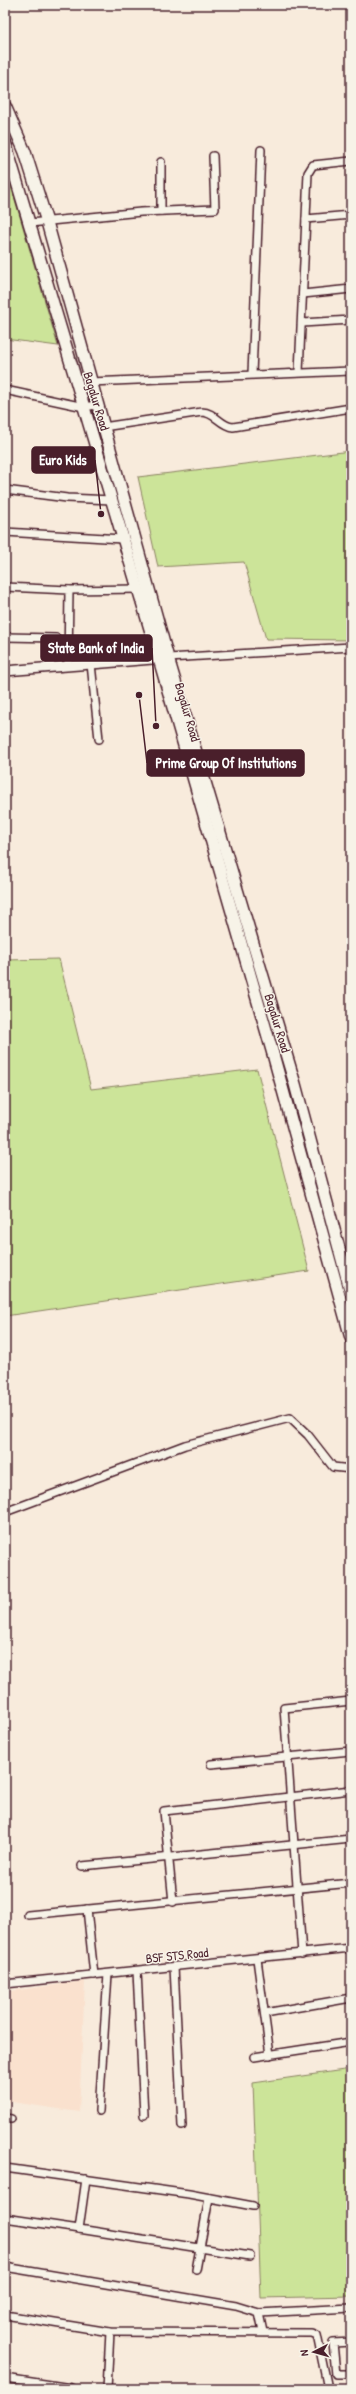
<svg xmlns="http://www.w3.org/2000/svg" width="356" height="2394" viewBox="0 0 356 2394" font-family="'Patrick Hand',sans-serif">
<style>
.built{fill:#fae1ce}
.green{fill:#cce499;stroke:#8b8262}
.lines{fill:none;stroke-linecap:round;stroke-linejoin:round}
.minor-casing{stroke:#4a1f2b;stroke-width:10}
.tertiary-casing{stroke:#4a1f2b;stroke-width:12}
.primary-casing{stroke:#4a1f2b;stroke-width:14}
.minor{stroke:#f7f3e8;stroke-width:7}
.tertiary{stroke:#f7f3e8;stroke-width:9}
.primary{stroke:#f7f3e8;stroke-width:11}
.labels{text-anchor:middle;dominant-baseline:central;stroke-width:3;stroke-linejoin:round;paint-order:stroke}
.street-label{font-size:13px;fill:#4a1f2b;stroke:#f7f3e8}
.leader{fill:none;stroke:#4a1f2b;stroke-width:1.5}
.callout-dot{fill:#4a1f2b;stroke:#f7f3e8;stroke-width:1.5}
.callout{fill:#4a1f2b;stroke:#4a1f2b;stroke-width:1.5}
.callout-label{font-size:14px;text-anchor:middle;font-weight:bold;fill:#fff}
</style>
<rect width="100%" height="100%" fill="#f8ebdc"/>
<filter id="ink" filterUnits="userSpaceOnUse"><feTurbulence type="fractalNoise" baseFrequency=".025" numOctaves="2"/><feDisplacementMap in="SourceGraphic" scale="8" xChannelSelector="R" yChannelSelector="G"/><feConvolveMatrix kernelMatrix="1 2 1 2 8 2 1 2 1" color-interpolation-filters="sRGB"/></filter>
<g filter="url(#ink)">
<!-- built -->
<polygon class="built" points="85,1981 79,2112 5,2101 11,1991"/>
<!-- green -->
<g class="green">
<polygon points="5,166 58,346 5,339"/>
<polygon points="351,451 351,640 266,639 244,562 158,567 138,477"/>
<polygon points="59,959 91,1089 257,1069 309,1271 5,1316 5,960"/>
<polygon points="351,2069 351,2296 261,2298 253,2083"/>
</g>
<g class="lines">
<defs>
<g id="minor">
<polyline points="161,162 161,211"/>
<polyline points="306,219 351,215"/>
<polyline points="30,223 141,212 215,209 213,156"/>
<polyline points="303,294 351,289"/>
<polyline points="302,323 351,320"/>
<polyline points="299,372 308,173 313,165 351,161"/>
<polyline points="252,374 261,150"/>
<polyline points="90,382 351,371"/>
<polyline points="5,390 84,407 96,405"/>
<path d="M103,427l99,-15c13,0 18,14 31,15l118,-19"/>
<polyline points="5,490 67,498 112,500"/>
<polyline points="5,532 122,539"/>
<polyline points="5,587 69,590 68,666"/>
<polyline points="69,590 139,589"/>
<polyline points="5,637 56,638"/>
<polyline points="168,658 351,647"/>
<polyline points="91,664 99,739"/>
<polyline points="5,1512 185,1445 290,1418 308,1435 333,1467 351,1469"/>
<polyline points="211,1764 351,1751"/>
<polyline points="82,1866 351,1839"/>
<polyline points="173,1902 164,1811 351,1790"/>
<polyline points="87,1909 94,1975"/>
<polyline points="28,1915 351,1883"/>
<polyline points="302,1954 284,1708 351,1701"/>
<polyline points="257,1959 270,2055"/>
<polyline points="174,1967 182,2126"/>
<polyline points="137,1971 144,2115"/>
<polyline points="5,1984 351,1948"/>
<polyline points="265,2013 351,1998"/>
<polyline points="254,2057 351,2042"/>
<polyline points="99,2111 108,1974"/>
<polyline points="5,2118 11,2119"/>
<polyline points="5,2168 189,2194 253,2206"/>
<polyline points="5,2218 79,2229 86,2179"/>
<polyline points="79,2229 250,2256"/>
<polyline points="5,2267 236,2306 259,2313 263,2332"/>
<polyline points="196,2270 209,2198"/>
<polyline points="259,2313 351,2308"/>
<polyline points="5,2315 110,2332 312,2333 317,2335 328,2389"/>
<polyline points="351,2342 333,2343 336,2374 351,2374"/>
<polyline points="5,2378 71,2388"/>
<polyline points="107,2389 110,2332"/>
</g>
<polyline id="tertiary" points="5,671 165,658"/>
<g id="primary">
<polyline points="5,106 25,152 47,222 168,658 295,1084 351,1293"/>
<polyline points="5,142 159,659 273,1054 351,1338"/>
</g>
</defs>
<!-- minor casing -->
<use href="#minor" class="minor-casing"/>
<!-- tertiary casing -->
<use href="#tertiary" class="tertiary-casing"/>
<!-- primary casing -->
<use href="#primary" class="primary-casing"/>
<!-- minor -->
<use href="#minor" class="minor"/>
<!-- tertiary -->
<use href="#tertiary" class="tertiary"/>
<!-- primary -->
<use href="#primary" class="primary"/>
</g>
</g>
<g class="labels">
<!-- street labels -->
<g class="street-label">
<text transform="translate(97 401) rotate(73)">Bagalur Road</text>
<text transform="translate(188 712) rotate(74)">Bagalur Road</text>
<text transform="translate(278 1023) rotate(73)">Bagalur Road</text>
<text transform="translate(177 1955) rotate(-6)">BSF STS Road</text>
</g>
</g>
<!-- callouts -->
<path class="leader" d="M101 514L95 460M156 726L152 648M139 695L147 763"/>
<g class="callout-dot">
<circle cx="101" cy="514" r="4"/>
<circle cx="156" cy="726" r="4"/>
<circle cx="139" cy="695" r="4"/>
</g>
<g class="callout">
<rect x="32" y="447" width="63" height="26" rx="4"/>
<rect x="41" y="635" width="111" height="26" rx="4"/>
<rect x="147" y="750" width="157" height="26" rx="4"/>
</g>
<g class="callout-label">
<text x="63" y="465">Euro Kids</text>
<text x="96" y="653">State Bank of India</text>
<text x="226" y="768">Prime Group Of Institutions</text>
</g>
<!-- margin -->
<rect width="356" height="2394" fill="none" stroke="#f7f3e8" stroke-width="20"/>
<rect x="10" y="10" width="336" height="2374" fill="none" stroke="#4a1f2b" stroke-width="1.5" filter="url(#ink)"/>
<!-- north arrow -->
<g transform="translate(314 2352) rotate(264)" stroke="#f7f3e8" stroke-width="3" paint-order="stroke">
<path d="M0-3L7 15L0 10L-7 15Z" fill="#4a1f2b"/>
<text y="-6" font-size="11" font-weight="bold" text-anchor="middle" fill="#4a1f2b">N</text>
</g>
</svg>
